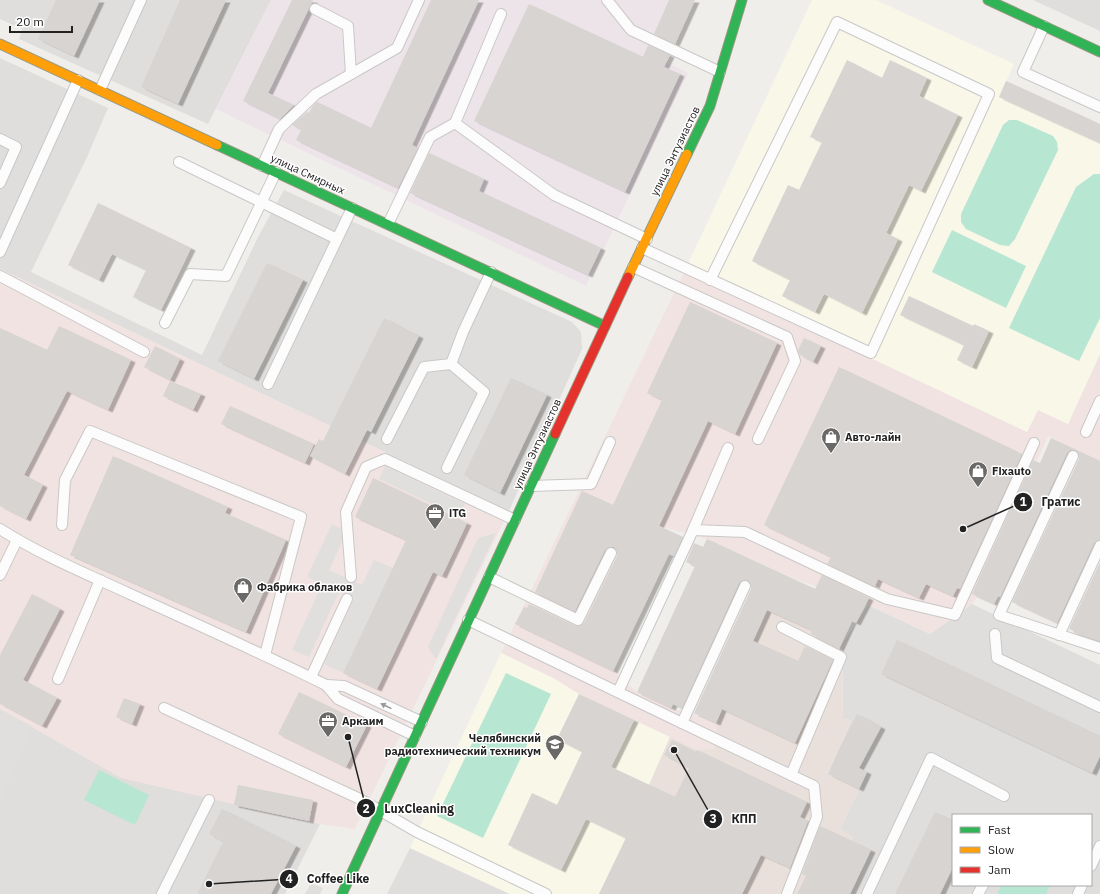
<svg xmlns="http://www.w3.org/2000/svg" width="1100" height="894" viewBox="0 0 1100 894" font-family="'IBM Plex Sans',sans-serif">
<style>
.residential{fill:#dfdedc;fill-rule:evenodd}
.commercial{fill:#f1e3e1}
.industrial{fill:#ede4e9}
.education{fill:#f8f7e8}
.military{fill:#eae0db}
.pitch{fill:#b7e6d2}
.parking{fill:#e0dfde}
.building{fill:#d7d4d2;filter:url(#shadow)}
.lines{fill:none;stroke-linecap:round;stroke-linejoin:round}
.lane-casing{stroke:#c9c8c7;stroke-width:12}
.fast-casing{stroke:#999a82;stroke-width:11}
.slow-casing{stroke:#999a82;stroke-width:11}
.jam-casing{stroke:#999a82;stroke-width:11}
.lane{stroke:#fdfcfc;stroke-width:10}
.fast{stroke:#30b455;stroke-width:9}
.slow{stroke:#ff9f0a;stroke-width:9}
.jam{stroke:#e5322d;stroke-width:9}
.oneway{fill:#9a9a9a}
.labels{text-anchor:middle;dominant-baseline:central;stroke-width:3;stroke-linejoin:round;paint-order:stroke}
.street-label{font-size:11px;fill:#222;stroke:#fff}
.poi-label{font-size:11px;font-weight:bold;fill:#222;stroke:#fff;text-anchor:start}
.leader{fill:none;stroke:#222;stroke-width:1.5}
.callout-dot{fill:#222;stroke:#fff;stroke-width:1.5}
.mark-label{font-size:12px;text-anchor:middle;font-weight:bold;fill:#fff}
.callout-label{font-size:12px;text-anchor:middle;font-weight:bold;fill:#222;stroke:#fff;stroke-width:3;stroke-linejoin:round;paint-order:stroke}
</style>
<defs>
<filter id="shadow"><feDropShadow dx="4.5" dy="2.5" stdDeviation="0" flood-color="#0004"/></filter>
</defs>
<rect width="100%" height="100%" fill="#f0eeeb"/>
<!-- residential -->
<g class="residential">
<polygon points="0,0 271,0 208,124 19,39 22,29 0,19"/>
<polygon points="1033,0 1100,0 1100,31"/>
<polygon points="0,58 108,108 88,155 31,272 202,355 258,237 284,190 572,322 581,332 582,349 509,511 0,269"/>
<path d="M972,604l128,61v229h-276l29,-57 -13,-8 19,-40 -31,-15 23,-53 -8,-3 -1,-74 26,-39 62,29zM953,815h138v70h-138z"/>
<polygon points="0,709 33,727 234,803 320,824 285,894 0,894"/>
<polygon points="410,848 510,894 387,894"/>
</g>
<!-- commercial -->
<g class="commercial">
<polygon points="0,269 509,511 355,829 320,824 121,778 0,709"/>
<polygon points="685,270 1027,432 1038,410 1068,424 1100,354 1100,461 1048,436 977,597 972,604 930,634 868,605 790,577 707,539 659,526 626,551 613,671 637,692 671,708 699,715 716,723 718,740 713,749 697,750 579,694 555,679 501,653"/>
</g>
<!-- industrial -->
<polygon class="industrial" points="271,0 684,0 657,57 688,73 586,286 216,109"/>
<!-- education -->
<g class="education">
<polygon points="812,0 876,0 1014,64 999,97 1100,143 1100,354 1068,424 1038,410 1027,432 685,270"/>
<polygon points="501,653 555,679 579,694 670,737 621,849 599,894 510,894 410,848"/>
</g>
<!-- military -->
<polygon class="military" points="774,593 849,627 842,644 843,718 851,721 828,773 859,789 840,829 853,837 824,894 599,894 621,849 670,737 697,750 713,749 718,740 716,723"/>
<!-- pitch -->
<g class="pitch">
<polygon points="1009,120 1017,120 1053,136 1057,142 1058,150 1015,239 1009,246 1000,245 966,229 961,222 961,214 1003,125"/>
<polygon points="1094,174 1100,174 1100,318 1079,361 1009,328 1076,187"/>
<polygon points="952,230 1026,266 1006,308 932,272"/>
<polygon points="506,673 551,694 483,838 437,816"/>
<polygon points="99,770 149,795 135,825 84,800"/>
<polygon points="1001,885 1050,885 1046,894 997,894"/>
</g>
<!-- parking -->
<g class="parking">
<polygon points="385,466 465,504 459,517 379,479"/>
<polygon points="332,524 347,531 329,570 362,585 374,560 393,568 343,673 324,664 354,599 339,592 309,657 292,650 322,584 307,577"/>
<polygon points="496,533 436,659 428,647 478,538"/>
<polygon points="0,709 33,727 0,802"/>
<polygon points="311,883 323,888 320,894 305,894"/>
</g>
<!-- building -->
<g class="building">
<polygon points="56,0 100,0 74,56 38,39"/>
<polygon points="180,0 226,0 178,104 141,87"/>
<polygon points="292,0 313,0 268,93 294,105 280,119 243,101"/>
<polygon points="431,0 479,0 412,145 418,148 398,188 296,140 301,130 292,125 307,112 309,113 312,107 317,102 371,128"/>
<polygon points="669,0 695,0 675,44 654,34"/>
<polygon points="529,4 643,57 648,45 670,55 664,67 680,74 625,192 474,121"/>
<polygon points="847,60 882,78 890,60 927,78 919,96 958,115 921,191 909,185 886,233 898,239 862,313 824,294 815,312 782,296 790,280 752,261 788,185 799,190 822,142 810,137"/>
<polygon points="1006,81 1100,124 1100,143 999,97"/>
<polygon points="429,153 484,179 479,191 601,248 588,275 410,193"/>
<polygon points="98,203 191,248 161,310 133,297 146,270 112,254 99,280 68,265"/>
<polygon points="267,263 303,280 254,379 218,361"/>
<polygon points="909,296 973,326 974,324 989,331 972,367 957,360 964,345 900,315"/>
<polygon points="690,302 777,343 735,434 708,421 659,526 683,537 674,556 669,554 613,671 515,624 524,607 527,608 529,604 575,626 579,626 584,623 617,556 617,552 614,547 610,547 605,550 575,611 535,592 582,491 613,505 662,400 647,393"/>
<polygon points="384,318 419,336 371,432 367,430 345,474 310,456 319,439 323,441"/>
<polygon points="59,326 131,360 108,410 67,391 24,475 43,485 26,519 0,506 0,328 47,350"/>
<polygon points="804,338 821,346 813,362 800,355 798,350"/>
<polygon points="155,346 180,359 170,380 144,367"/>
<polygon points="839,367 1022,454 960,589 957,588 953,596 926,584 919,598 878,579 875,586 827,564 831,557 764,525"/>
<polygon points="511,378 547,395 500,493 464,475"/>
<polygon points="170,381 201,394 193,410 163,396"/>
<polygon points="230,406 314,444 305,463 221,424"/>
<polygon points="1051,438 1100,461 1100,540 1097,541 1094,543 1057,623 1012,602 1079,459 1078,453 1075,450 1070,450 1067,453 1000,597 998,596 994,604 972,594 1033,460 1040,463"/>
<polygon points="113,456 228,507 225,513 286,540 246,632 70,555"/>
<polygon points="373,478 467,523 442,576 433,572 377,689 343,673 406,540 355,517"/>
<polygon points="707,539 815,589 822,575 869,598 856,623 852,621 839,649 811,634 812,630 767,610 753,641 798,661 805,646 833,660 795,743 722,709 716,723 694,713 751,589 750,583 747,580 742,581 739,583 682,708 673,704 671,708 637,692 695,566 686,562 694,543 703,547"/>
<polygon points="1100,562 1100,641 1074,633 1074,631 1069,629"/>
<polygon points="32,594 60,609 23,680 57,698 42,726 0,704 0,655"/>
<polygon points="897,640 1100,736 1100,756 1092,773 881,674"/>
<polygon points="299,692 367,725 346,767 278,734"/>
<polygon points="579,694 634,720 611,767 675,797 689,768 664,755 672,740 696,752 697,750 807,802 800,817 808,821 790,868 761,855 742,894 599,894 626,838 586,819 561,870 508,845 532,793 557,805 582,752 557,739"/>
<polygon points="124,698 140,704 132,724 116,717"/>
<polygon points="857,714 881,727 859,768 867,772 859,789 828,774 839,749"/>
<polygon points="238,785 313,800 309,821 234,805"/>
<polygon points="222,809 296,846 271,894 197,894 223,842 209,834"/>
<polygon points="935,812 953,820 953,867 940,894 895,894"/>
<polygon points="820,826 871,850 850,894 797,894 806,876 802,874"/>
</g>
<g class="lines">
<defs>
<g id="lane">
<polyline points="607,0 631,30 720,72"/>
<polyline points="315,9 348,26 351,74"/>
<polyline points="501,14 455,123 554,195 647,239"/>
<polyline points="1044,26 1023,72 1100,107"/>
<polyline points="100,90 141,0"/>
<polyline points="0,139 16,147 0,183"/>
<polyline points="179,162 337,239"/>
<polyline points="262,166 279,129 316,94 397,48 419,0"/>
<polyline points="388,224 430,137 455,123"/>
<polyline points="642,248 871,353 989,94 837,22 710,280"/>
<polyline points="0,252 78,80"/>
<polyline points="633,267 787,337 795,361 758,439"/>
<polyline points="0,276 144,352"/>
<polyline points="165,323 190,274 226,276 276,172"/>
<polyline points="451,364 463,332 491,272"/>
<polyline points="268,384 352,208"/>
<polyline points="1086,432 1100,401"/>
<polyline points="387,439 424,367 451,364 484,392 447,468"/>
<polyline points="1073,456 999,615 1100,648"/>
<polyline points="531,486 591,484 610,442"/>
<polyline points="62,525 65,480 90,431 301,517 265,655"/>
<path d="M0,529c41,26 87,45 130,65 66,30 131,59 196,91"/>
<polyline points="693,530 728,448"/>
<polyline points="0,575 17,540"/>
<polyline points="351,577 346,512 366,467 385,459 515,520"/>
<polyline points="489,577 578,620 611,553"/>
<polyline points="468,620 682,723 745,586"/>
<polyline points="782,627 841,657 791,775"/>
<polyline points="995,634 997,658 1100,707"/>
<polyline points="1059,635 1100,546"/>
<polyline points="311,677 347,599"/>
<polyline points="58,679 100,580"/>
<polyline points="618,692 693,530 745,532 887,599 955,615 1034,443"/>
<polyline points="164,708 360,799 417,832 546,894"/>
<polyline points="682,723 814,786 817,817 787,894"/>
<polyline points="415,736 338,699 326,685 344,686 422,722"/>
<polyline points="1091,866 1100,846"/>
<polyline points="162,894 209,800"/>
<polyline points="867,894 931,758 1004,796"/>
<polyline points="978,894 983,885"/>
<polyline points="1078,894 1082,885"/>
</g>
<g id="fast">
<polyline points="988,0 1100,52"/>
<polyline points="217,145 605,326"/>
<polyline points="687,154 710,106 742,0"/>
<polyline points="342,894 555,434"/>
</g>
<g id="slow">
<polyline points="0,44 217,145"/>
<polyline points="628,277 687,154"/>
</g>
<polyline id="jam" points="555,434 628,277"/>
</defs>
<!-- lane casing -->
<use href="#lane" class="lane-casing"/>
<!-- fast casing -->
<use href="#fast" class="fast-casing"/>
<!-- slow casing -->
<use href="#slow" class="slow-casing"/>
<!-- jam casing -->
<use href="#jam" class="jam-casing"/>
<!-- lane -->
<use href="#lane" class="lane"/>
<!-- fast -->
<use href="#fast" class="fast"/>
<!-- slow -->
<use href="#slow" class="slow"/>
<!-- jam -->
<use href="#jam" class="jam"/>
</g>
<!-- one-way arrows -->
<defs><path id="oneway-solid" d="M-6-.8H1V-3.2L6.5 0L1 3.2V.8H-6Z"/></defs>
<use class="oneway" href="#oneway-solid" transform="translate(386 706) rotate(-154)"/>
<!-- icons -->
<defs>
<symbol id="shop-pin" viewBox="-11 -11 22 30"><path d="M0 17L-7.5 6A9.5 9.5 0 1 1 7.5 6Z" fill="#6a6968" stroke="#fff"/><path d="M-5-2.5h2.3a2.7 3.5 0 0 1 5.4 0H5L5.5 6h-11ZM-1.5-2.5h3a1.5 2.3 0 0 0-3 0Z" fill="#fff"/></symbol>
<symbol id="office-pin" viewBox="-11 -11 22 30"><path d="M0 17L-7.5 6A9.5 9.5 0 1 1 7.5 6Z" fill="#6a6968" stroke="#fff"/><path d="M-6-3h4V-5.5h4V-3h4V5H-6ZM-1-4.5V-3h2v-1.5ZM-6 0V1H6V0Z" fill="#fff"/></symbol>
<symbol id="university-pin" viewBox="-11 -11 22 30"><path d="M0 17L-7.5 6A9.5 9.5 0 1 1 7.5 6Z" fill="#6a6968" stroke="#fff"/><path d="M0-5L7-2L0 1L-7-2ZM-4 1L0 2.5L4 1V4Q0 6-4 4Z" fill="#fff"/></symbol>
</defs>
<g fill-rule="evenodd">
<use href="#shop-pin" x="820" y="426" width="22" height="30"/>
<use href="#shop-pin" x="967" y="460" width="22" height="30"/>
<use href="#office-pin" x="424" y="502" width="22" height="30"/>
<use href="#shop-pin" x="232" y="576" width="22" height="30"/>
<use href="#office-pin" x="317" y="710" width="22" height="30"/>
<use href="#university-pin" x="544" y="733" width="22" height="30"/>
</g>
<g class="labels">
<!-- street labels -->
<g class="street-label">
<text transform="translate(675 151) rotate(-64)">улица Энтузиастов</text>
<text transform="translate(308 174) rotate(25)">улица Смирных</text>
<text transform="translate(537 444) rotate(-65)">улица Энтузиастов</text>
</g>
<!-- poi labels -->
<g class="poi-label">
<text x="845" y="437">Авто-лайн</text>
<text x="992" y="471">Fixauto</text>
<text x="449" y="513">iTG</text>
<text x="257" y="587">Фабрика облаков</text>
<text x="342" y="721">Аркаим</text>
<text x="541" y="738" text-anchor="end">Челябинский<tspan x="541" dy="13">радиотехнический техникум</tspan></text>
</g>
</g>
<!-- callouts -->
<path class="leader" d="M963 529L1023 502M348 737L366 808M674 750L713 819M209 884L289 879"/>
<g class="callout-dot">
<circle cx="963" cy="529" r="4"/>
<circle cx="348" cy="737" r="4"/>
<circle cx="674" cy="750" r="4"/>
<circle cx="209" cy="884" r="4"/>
<circle cx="1023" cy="502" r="10"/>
<circle cx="366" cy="808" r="10"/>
<circle cx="713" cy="819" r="10"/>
<circle cx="289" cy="879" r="10"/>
</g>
<g class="mark-label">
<text x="1023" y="506">1</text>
<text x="366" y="813">2</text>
<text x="713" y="823">3</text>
<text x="289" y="883">4</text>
</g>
<g class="callout-label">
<text x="1061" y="506">Гратис</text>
<text x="419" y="813">LuxCleaning</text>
<text x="744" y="823">КПП</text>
<text x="338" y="883">Coffee Like</text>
</g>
<!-- legend -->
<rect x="952" y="814" width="140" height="72" fill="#ffffff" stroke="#a7a7a7"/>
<rect x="960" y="827" width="20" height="6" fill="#30b455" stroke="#a7a7a7"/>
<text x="988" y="834" font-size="12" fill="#222222">Fast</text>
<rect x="960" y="847" width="20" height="6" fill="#ff9f0a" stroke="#a7a7a7"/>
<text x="988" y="854" font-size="12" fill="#222222">Slow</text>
<rect x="960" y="867" width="20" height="6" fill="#e5322d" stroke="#a7a7a7"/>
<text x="988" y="874" font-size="12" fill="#222222">Jam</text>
<!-- scale -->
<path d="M10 26v6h62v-6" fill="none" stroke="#222222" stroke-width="2"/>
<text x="16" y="26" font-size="12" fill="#222222" stroke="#ffffff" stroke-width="3" paint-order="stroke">20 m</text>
</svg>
